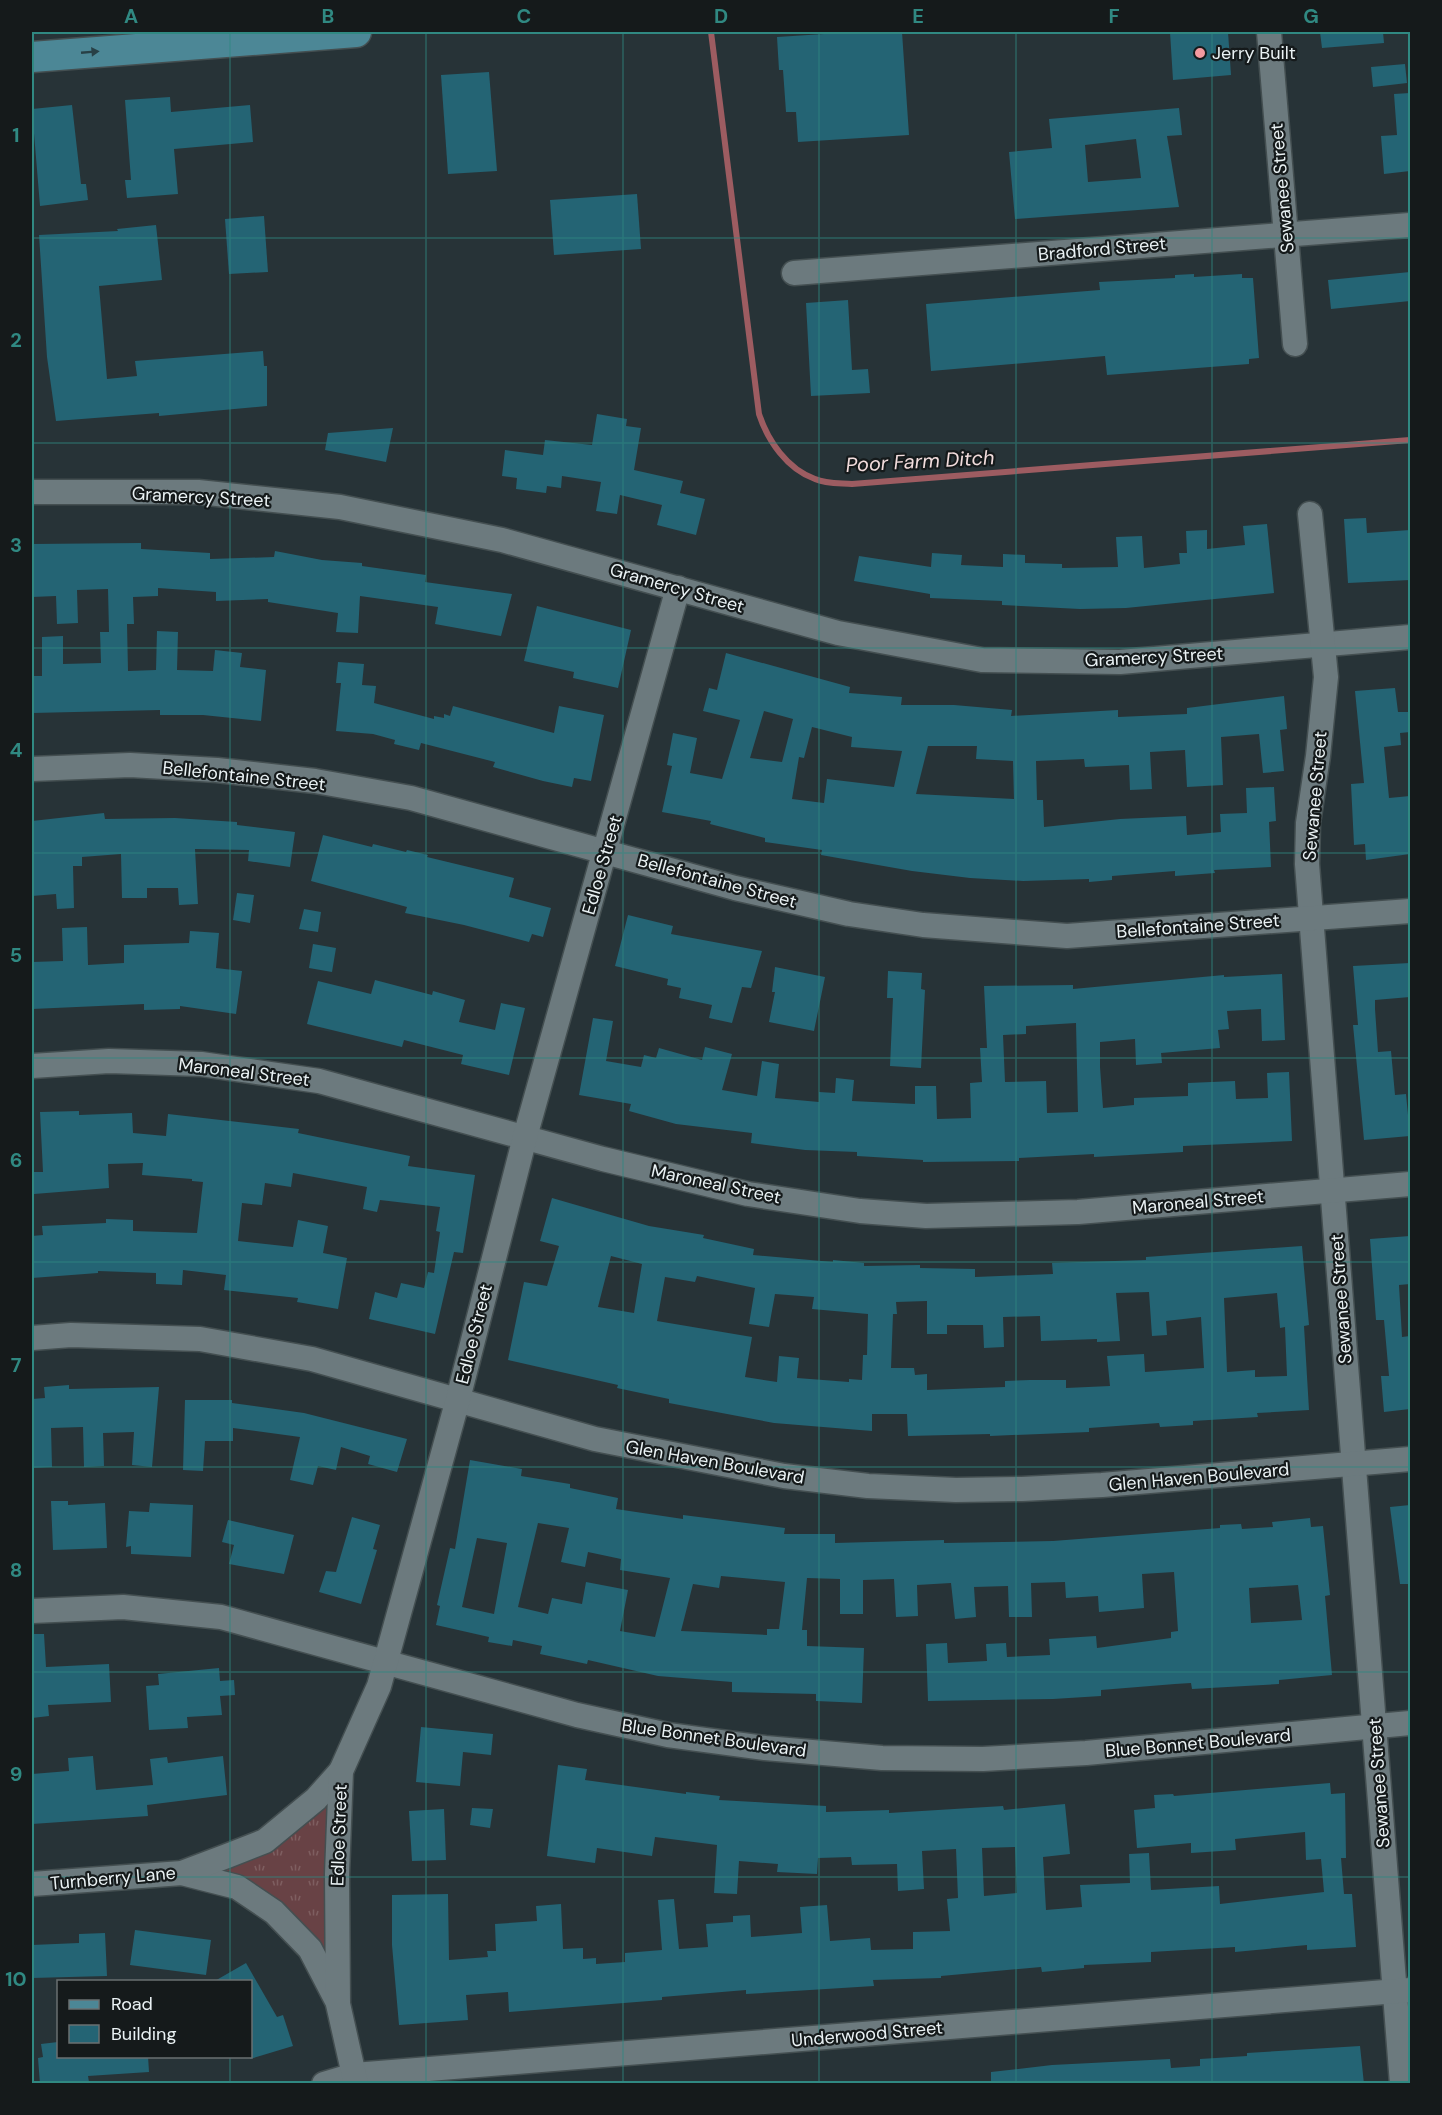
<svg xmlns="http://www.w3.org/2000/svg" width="1442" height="2115" viewBox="0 0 1442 2115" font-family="'DM Sans',sans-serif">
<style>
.grass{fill:url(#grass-tufts)}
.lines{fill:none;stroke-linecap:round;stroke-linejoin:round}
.stream{stroke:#9d5c61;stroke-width:6}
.building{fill:#246474;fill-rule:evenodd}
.minor-casing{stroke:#444f51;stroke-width:27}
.major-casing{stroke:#444f51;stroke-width:33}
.minor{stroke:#6c7a7e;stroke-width:24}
.major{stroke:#4c8796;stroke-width:30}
.oneway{fill:#284046}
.grid{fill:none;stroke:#308982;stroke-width:1.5;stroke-opacity:0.55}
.poi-dot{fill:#f49aa0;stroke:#151a1b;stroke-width:2}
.labels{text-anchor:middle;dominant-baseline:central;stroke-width:4.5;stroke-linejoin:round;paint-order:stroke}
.poi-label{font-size:18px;fill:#eaf2f4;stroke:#151a1b;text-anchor:start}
.street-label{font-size:18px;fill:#eaf2f4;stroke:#151a1b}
.water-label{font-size:20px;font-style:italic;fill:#f2dddd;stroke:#151a1b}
.neatline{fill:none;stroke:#308982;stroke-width:2}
.grid-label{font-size:20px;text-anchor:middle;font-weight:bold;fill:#308982}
</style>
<defs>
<pattern id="grass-tufts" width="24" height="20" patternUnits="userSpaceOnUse" patternTransform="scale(1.5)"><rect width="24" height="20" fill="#684245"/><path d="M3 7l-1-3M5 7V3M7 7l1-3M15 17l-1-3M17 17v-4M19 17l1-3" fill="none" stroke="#7e5e60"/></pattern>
</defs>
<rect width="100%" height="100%" fill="#273337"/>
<!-- grass -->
<polygon class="grass" points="341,1771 338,2004 292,1928 182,1873 227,1856"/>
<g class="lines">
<!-- stream -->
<path class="stream" d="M711,32l48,382c9,27 28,55 56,65 11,5 25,4 37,5l558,-44"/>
</g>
<!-- building -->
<g class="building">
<polygon points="855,32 902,32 909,135 798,142 796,112 786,112 783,70 779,70 777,37"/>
<polygon points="1170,32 1228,32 1231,75 1173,80"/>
<polygon points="1320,32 1383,32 1384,43 1322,48"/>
<polygon points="1405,64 1407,83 1373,87 1371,67"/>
<polygon points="489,72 497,171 448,174 441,75"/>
<polygon points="1410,93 1410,171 1384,174 1381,136 1397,135 1394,94"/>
<polygon points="170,97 171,112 250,105 253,142 174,149 178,194 127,198 125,180 131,180 125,100"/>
<polygon points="72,105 81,184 86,184 88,200 40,206 32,109"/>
<path d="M1179,108l3,27 -15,1 12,71 -164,12 -6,-67 43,-4 -3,-29zM1136,139l5,39 -53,4 -3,-37z"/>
<polygon points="637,194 641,249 554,255 550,200"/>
<polygon points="264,216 268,272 229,274 225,219"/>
<polygon points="156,225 162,280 99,286 107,379 137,376 135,361 263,351 264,366 267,366 267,406 159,416 159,413 56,421 47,357 39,235 118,231 117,229"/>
<polygon points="1410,272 1410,301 1331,309 1328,280"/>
<polygon points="1194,274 1194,277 1242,274 1242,278 1253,278 1259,358 1249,359 1249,364 1107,375 1105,356 931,371 926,304 1100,290 1099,282 1175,278 1175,275"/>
<polygon points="848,300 852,370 868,369 870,393 811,396 806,303"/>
<polygon points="597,414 627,419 626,426 641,428 634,470 683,481 680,493 705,499 696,535 657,525 662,505 620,495 617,514 596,511 601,482 562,476 561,488 547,486 546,493 516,489 517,478 502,476 505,450 543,455 545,440 592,445"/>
<polygon points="393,428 386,462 325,450 328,433"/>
<polygon points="1366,518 1367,533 1410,530 1410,580 1348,583 1344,519"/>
<polygon points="1267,524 1274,593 1126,608 1080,609 1002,605 1002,601 930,598 930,594 854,581 859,556 931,567 932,553 962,555 961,565 1003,567 1003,554 1025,555 1025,563 1062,564 1062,568 1118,567 1116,537 1142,536 1144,568 1180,564 1179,553 1187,553 1186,531 1207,530 1207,549 1245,545 1243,526"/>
<polygon points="141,543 141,549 210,553 210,559 274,557 275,551 322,560 362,563 362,566 426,575 425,582 512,594 501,636 435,624 438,607 360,596 358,633 336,632 338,613 268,602 268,599 216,601 216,592 158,588 158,596 133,597 134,624 127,624 128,671 156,670 157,631 178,632 177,670 213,671 215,650 242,653 240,667 266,670 261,721 203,715 160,715 160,710 32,713 32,676 42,676 42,637 63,636 63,664 101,663 100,632 109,632 108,589 77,590 78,623 57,624 56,596 32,597 32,544"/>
<polygon points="537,606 631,630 618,688 573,678 574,672 524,661"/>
<path d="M726,653l124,34 -1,6 53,4 -1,8h53l58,5 -1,6 107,-6v7l69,-3v-6l97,-12 3,33 -7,1 4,41 -21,2 -4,-39 -38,3 2,48 -36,2 -2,-37 -35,2 2,37 -22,1 -1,-25 -44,2 -1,-8 -48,2 1,39h6l1,27 76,-8 66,-3 1,19 34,-3 -1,-18 27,-1 -1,-25 28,-1 2,34 -7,1 2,45 -57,3 1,3 -40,3v-5l-63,5v4l-23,2v-3l-66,2 -53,-3 -58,-7 -91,-16 1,-5 -57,-8v-4l-55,-14 1,-3 -49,-9 10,-46 -5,-1 6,-32 24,5 -7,35 32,6 18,-59 -37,-9 6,-23 8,2zM764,711l29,8 -11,43 -32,-4zM812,727l40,10 -1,10 51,4 -8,36 -67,-8 -3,24 -32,-4 7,-42 5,1zM928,746h49l-1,13 37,2 1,38 -98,-5z"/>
<polygon points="338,662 364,664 362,685 376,686 374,703 434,719 434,716 444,718 444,714 450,716 453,706 554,733 559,706 604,715 591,781 574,778 572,787 543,781 493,767 495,762 421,743 419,750 394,744 395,740 373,734 336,731 341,683 336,683"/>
<polygon points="1395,688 1398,712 1410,712 1410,732 1400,733 1401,745 1384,747 1389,798 1410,796 1410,854 1366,860 1365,844 1354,845 1351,784 1364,783 1355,691"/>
<polygon points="104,813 105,819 175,818 237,822 237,825 295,832 290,867 248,861 249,850 195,849 198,904 179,905 178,888 147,888 147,898 122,898 121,854 82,857 82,866 73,866 74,908 57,909 56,894 32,896 32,821"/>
<polygon points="323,835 372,847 373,844 406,852 407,850 428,855 427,857 514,878 509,897 551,908 543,937 532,934 529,942 464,925 405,913 407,907 311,881"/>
<polygon points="237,893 254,895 250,923 233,920"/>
<polygon points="304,909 321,912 318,932 299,929"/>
<polygon points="628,915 673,926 671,934 762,951 751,988 742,987 732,1023 709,1018 712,1005 679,998 681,988 667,985 668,979 615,966"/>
<polygon points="87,927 88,965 124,963 124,945 189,943 190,931 219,933 216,968 242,971 236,1014 180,1006 180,1009 144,1010 144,1004 32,1009 32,962 63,961 62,928"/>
<polygon points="313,944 336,948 332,972 309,968"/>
<polygon points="1410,963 1410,997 1375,1000 1375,1009 1378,1052 1391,1051 1395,1095 1406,1094 1410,1136 1364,1140 1353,1025 1358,1025 1353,966"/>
<polygon points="775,967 825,977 814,1031 769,1022 775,992 772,992"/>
<polygon points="888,971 922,973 921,989 925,990 921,1068 890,1066 893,998 887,998"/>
<path d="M1282,974l3,66 -23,1 -1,-32 -34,2 2,18 -11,1 2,18 -59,5 1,10 -26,2 -1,-26 -35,3v25l3,41 31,-3v-7l54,-2v-13l47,-2 1,18 32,-1 -1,-25 22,-1 3,69 -109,5v6l-89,5v-3l-75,4v3l-96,1v-2l-66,-4v-4l-52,-2 -54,-7 1,-10 -76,-9 -47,-13 2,-7 -52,-9 14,-77 20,3 -7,40 35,6 3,-12 12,3 3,-10 43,12 3,-13 27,7 -10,36 35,6 5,-35 17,3 -4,34 44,4v-10l16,1 1,-15 18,2 -2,21 63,3v-18h21l1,33 34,-1 -1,-35 12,-1 -2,-34h7l-3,-62 89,-1v4l151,-14v2zM1076,1023l2,89 -31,1 -1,-32 -41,1 -2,-47 23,-1v-8z"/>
<polygon points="375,980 432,995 433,991 465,1000 459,1022 495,1030 501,1003 525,1008 509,1075 461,1064 463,1055 404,1040 402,1047 307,1024 318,981 371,994"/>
<polygon points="79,1111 79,1115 132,1113 133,1133 166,1136 168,1114 299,1129 298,1133 410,1156 408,1166 475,1175 463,1253 454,1252 435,1334 369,1319 375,1292 397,1298 401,1283 424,1288 428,1272 434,1273 440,1232 436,1231 440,1207 380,1200 377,1212 363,1209 367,1187 293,1173 291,1187 265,1183 262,1205 242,1203 238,1241 293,1247 298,1220 328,1226 323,1253 347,1258 338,1309 297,1302 298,1298 224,1290 226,1275 183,1270 182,1285 156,1284 156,1273 98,1271 98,1273 32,1278 32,1236 43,1235 42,1226 106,1223 106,1219 133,1220 133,1231 197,1233 203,1182 192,1181 192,1179 142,1175 143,1163 108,1164 109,1188 34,1194 33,1172 43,1172 40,1112"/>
<path d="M552,1198l97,28 55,9 -1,3 51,11 -1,6 80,7v-2l31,3v3l56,-1v3l55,1v8l78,-3 -1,-11 94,-3v-3l156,-11 7,79 -5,1 5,84 -52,3 1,4 -65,4v4l-33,2 -1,-4 -70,5v4l-99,4v-2l-82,2 -1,-22h-35v17l-98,-8 -105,-20v-4l-52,-11 1,-3 -110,-25 16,-78 23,4 12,-40 -19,-5zM611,1256l31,8 -8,49 -36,-6zM697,1276l58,12 -6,36 20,3 6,-33 39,3 -2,12 56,5 -1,41h-4l-1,25 -13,-1v3l-52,-4 2,-20 -20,-2 -2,26 -32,-5 7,-40 -95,-16 8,-44 30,5zM1149,1292l3,44 15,-1 -1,-14 35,-4 3,51 -59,4 -1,-18 -37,2 3,30 -44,2v-8h-36l-25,1v6l-78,3v-16l-12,1 -1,-7h-23l2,-54h4l-1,-12 31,-1v33h20v-9h36l1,23 20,-1 -1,-30 37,-1 1,25 56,-2v3l23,-1 -4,-48zM1277,1293l3,35 5,-1 2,49 -32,1v-7l-28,2 -3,-74z"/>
<polygon points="1410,1236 1410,1284 1399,1285 1402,1337 1410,1336 1410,1409 1384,1412 1381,1376 1389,1376 1384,1320 1376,1320 1370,1239"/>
<polygon points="69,1385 69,1389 159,1387 152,1467 132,1465 134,1432 103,1433 104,1466 84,1467 83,1427 51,1428 52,1467 32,1468 32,1399 45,1398 44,1387"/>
<polygon points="185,1400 232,1400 232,1403 304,1413 407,1439 397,1472 368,1464 370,1456 341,1447 336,1470 318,1466 313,1485 290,1480 300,1437 233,1428 233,1441 205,1441 203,1471 183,1470"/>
<path d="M470,1460l52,9 -1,7 49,8v4l48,10 -2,11 67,10v-4l102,13 -1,6h51v9l109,-3v3l109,-2 167,-13v-3l21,-1 1,5 31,-2 -1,-5 38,-4 1,9 12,-1 7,69 -5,1 7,79 -53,5v4l-87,5 -1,-6 -16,1 -74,6v6l-48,3 -125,2 -2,-57 21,-1 1,20 39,-2 -1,-17 20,-1 1,14 43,-2 -1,-16 47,-3 1,12 74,-10v-6l7,-1 -4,-59 -32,2 2,34 -45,4 -1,-16 -32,2 -1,-16 -34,1 1,34h-23l-1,-31 -34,1 2,30 -21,2 -4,-36 -34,2 1,31 -22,1 -2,-38 -31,1v34h-23v-35l-33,-1 -5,52h5v16l57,2 -2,55 -46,-2v-7l-84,-2v-10l-74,-6 -70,-16 -1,4 -47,-10 2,-8 -29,-6 -1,6 -24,-4 1,-5 -53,-12 4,-19 -3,-1 13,-57 5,1zM538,1523l31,5 -8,34 24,5 3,-15 33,7 -1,11 50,8 -15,59 -35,-6 8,-41 -42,-8 -4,22 -30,-6 -4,16 -30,-7zM477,1538l30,5 -13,71 -32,-7zM721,1576l64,6 -6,47h-12v6l-86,-4 12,-47 26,4zM1298,1585l4,35 -51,3 -2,-35z"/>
<polygon points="51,1501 68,1501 68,1505 105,1503 107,1548 53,1550"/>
<polygon points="150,1503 193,1505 191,1557 131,1554 131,1546 126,1547 129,1511 149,1512"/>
<polygon points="1410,1505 1410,1584 1400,1584 1390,1507"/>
<polygon points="352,1517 380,1525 373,1549 377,1550 361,1604 319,1592 326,1571 336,1572"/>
<polygon points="228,1520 294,1535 284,1574 229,1564 234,1545 222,1542"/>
<polygon points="32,1634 44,1634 46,1667 109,1664 111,1702 48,1705 49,1716 32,1718"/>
<polygon points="219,1668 220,1681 234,1680 235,1695 220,1696 222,1715 187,1717 188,1728 149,1730 146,1686 159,1685 158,1674"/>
<polygon points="421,1727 493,1734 491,1755 463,1752 460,1786 416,1782"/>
<polygon points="93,1756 96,1790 153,1785 150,1759 167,1757 168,1763 223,1756 227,1795 147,1805 148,1816 32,1824 32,1774 69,1771 68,1758"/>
<path d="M558,1765l29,4 -2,11 101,14v-2l34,4 -1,4 107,6v6l63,-2v3l114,-7 1,4 61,-6 5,50 -27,3 3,53 36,-3 -2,-22 50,-2 -1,-29 20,-1 2,37 68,-4 1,18 104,-12 -3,-33 -15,1 -1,-28 -70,7 1,11 -45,3v-10l-54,5 -3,-38 21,-2 -1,-13 19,-1 1,2 156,-13 1,11 14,-1 1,65h-5l3,36h8l4,53 -49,3v-5l-72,7v-5l-84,5v10l-67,3v3l-42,4 -1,-5 -100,9v2l-68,2 1,6 -128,8v-4l-84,7v3l-153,12 -1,-20 -42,3 2,25 -69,5 -7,-80v-50l56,-1 1,66 39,-3 -1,-6h9l-1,-27 42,-3 -1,-15 25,-2 2,45 20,-1v11l13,-1v6l29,-2v-9l37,-3 -4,-50 16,-1 5,50 29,-2 -2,-23 27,-2v-6l17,-1 1,22 51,-4 -2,-26 27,-2 3,36 40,-3 1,12 42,-1v-17l37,-1 -3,-32 11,-1 -2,-49 -34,2 2,38 -26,2 -1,-27 -45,1 -1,-8 -33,1 -1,16 -40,-2 1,-8 -39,-3 -2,33 -23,-1 3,-48 -62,-8 -3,19 -55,-8 -2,15 -48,-7zM1015,1847l2,46 -33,3 -2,-48z"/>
<polygon points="472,1808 493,1809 490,1828 470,1825"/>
<polygon points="444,1809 446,1860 412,1861 409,1811"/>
<polygon points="135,1930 211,1940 206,1975 130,1965"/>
<polygon points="105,1933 107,1976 32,1978 32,1945 79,1943 79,1934"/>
<polygon points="246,1963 277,2017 283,2015 293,2046 250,2059 250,1982 213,1982"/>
<polygon points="58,2042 58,2056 148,2056 149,2072 88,2076 89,2082 40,2084 38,2058 43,2057 41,2044"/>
<polygon points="1360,2046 1364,2084 991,2084 991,2072 1052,2065 1170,2059 1171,2068 1200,2066 1200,2059 1247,2056 1247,2053"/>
</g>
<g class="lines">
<defs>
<g id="minor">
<polyline points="1269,32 1295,344"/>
<polyline points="794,273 1410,225"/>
<polyline points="32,492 198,492 340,507 502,540 838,633 982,660 1120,662 1410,637"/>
<polyline points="1310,514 1326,677 1318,756 1308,823 1307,864 1402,2084"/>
<polyline points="32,769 130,765 217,770 315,781 411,798 735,888 849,914 923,925 1067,936 1410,911"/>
<polyline points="32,1066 109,1061 201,1064 319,1081 603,1159 748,1194 860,1211 926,1216 1078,1212 1410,1184"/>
<polyline points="32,1338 71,1335 200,1339 312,1359 595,1439 784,1476 868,1486 956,1490 1022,1489 1102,1485 1410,1459"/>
<polyline points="32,1611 123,1607 221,1617 577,1715 668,1735 765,1748 882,1758 983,1759 1086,1753 1410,1723"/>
<polyline points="182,1873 237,1887 274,1912 310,1949 336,1999"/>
<polyline points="32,1884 182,1873 227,1856 265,1841 316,1799 341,1771"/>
<polyline points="324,2084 354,2075 1410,1990"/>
<polyline points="356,2084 338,2004 337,1874 341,1771 379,1686 458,1399 525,1137 678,588"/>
</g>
<polyline id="major" points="32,57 356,32"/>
</defs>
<!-- minor casing -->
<use href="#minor" class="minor-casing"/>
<!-- major casing -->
<use href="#major" class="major-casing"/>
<!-- minor -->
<use href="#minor" class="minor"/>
<!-- major -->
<use href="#major" class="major"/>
</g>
<!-- one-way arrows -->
<defs><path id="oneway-solid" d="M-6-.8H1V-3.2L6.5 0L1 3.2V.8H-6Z" transform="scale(1.5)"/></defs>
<use class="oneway" href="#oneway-solid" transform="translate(90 52) rotate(-5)"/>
<!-- grid -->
<path class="grid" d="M230,32v1950M426,32v2052M623,32v2052M819,32v2052M1016,32v2052M1212,32v2052M32,238h1378M32,443h1378M32,648h1378M32,853h1378M32,1058h1378M32,1262h1378M32,1467h1378M32,1672h1378M32,1877h1378M230,2056v28"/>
<!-- markers -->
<circle class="poi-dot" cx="1200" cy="53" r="6"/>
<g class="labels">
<!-- poi labels -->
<g class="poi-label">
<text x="1212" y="53">Jerry Built</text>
</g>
<!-- street labels -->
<g class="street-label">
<text transform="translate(1282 188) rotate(-95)">Sewanee Street</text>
<text transform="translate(1102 249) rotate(-5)">Bradford Street</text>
<text transform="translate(201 497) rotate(3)">Gramercy Street</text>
<text transform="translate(677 588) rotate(16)">Gramercy Street</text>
<text transform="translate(1154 657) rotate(-3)">Gramercy Street</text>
<text transform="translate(244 776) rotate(6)">Bellefontaine Street</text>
<text transform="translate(1315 796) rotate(-85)">Sewanee Street</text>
<text transform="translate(602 865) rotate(-74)">Edloe Street</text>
<text transform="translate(717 881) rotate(15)">Bellefontaine Street</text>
<text transform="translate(1198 926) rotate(-4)">Bellefontaine Street</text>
<text transform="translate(244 1072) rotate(7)">Maroneal Street</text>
<text transform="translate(716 1184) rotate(12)">Maroneal Street</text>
<text transform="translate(1198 1202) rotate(-5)">Maroneal Street</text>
<text transform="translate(1341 1299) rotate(-94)">Sewanee Street</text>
<text transform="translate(474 1334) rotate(-76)">Edloe Street</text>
<text transform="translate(715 1462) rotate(10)">Glen Haven Boulevard</text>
<text transform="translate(1199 1477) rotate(-5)">Glen Haven Boulevard</text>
<text transform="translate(714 1738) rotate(8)">Blue Bonnet Boulevard</text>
<text transform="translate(1198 1743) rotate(-5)">Blue Bonnet Boulevard</text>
<text transform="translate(1379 1783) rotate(-94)">Sewanee Street</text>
<text transform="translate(339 1835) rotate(-88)">Edloe Street</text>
<text transform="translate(113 1878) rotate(-5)">Turnberry Lane</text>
<text transform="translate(867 2034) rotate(-5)">Underwood Street</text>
</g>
<!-- water labels -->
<g class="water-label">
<text transform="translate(920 461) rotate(-3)">Poor Farm Ditch</text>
</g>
</g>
<!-- border -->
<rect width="1442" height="2115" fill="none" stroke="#151a1b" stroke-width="66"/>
<!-- legend -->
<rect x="57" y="1980" width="195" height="78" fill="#151a1b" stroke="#6a7072" stroke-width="1.5"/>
<rect x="69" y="2000" width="30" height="9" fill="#4c8796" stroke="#6a7072" stroke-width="1.5"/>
<text x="111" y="2010" font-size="18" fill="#eaf2f4">Road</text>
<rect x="69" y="2025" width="30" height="18" fill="#246474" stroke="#6a7072" stroke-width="1.5"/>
<text x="111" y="2040" font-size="18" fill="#eaf2f4">Building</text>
<rect x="33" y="33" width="1376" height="2049" class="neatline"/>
<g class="grid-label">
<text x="131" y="23">A</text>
<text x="328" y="23">B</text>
<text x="524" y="23">C</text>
<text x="721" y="23">D</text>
<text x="918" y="23">E</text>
<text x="1114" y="23">F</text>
<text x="1311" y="23">G</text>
<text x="16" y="142">1</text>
<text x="16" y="347">2</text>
<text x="16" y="552">3</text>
<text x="16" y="757">4</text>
<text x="16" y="962">5</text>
<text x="16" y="1167">6</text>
<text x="16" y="1372">7</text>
<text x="16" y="1577">8</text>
<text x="16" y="1781">9</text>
<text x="16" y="1986">10</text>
</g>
</svg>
